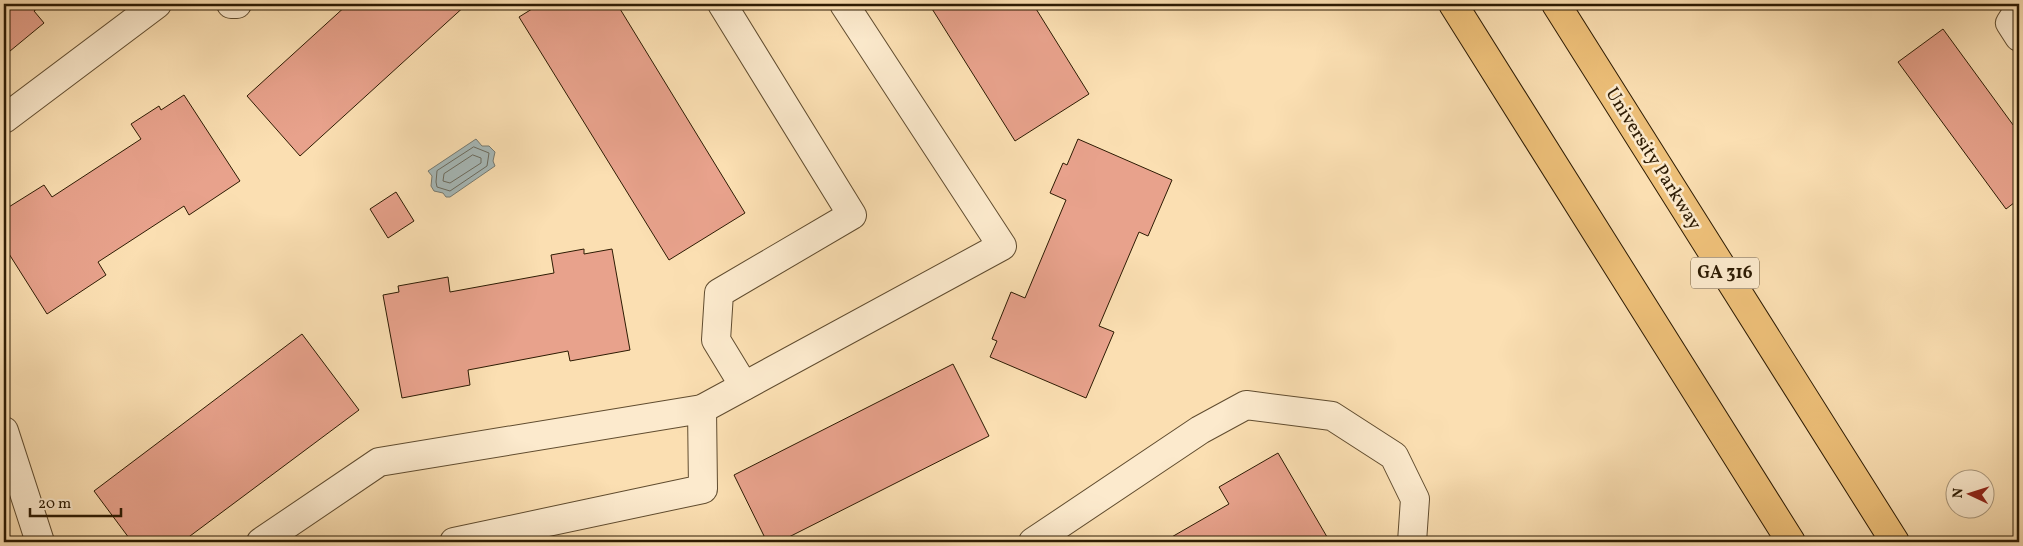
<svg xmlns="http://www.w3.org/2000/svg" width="2023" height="546" viewBox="0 0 2023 546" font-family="Vollkorn,serif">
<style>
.water{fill:#a6b9b9;stroke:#767a70}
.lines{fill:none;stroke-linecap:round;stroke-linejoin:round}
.shore{stroke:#6a6a5e;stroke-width:1}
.building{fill:#e8a28c;stroke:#2d1b03}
.minor-casing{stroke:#604c2f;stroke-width:30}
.motorway-casing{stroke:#2d1b03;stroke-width:30}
.minor{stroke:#fceacd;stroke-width:28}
.motorway{stroke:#eec079;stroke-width:28}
.labels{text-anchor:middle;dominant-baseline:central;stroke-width:5;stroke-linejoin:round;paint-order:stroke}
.shield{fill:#fceacd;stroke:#6b5940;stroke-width:1}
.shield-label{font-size:18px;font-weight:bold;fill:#2d1b03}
.street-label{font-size:19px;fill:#2d1b03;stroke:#fceacd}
</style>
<rect width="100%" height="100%" fill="#fbdfb2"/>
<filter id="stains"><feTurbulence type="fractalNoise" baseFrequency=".004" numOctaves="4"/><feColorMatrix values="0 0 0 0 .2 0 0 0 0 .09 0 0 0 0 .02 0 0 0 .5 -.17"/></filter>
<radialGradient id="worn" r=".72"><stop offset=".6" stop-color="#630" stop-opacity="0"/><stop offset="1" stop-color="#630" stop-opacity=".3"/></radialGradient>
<!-- water -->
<polygon class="water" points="476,139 482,146 489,146 495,152 493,161 495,166 450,197 446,197 443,193 434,191 431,186 432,176 428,171"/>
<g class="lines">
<!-- shore -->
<g class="shore">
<polygon points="474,147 489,153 487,166 450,191 437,187 436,182 437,171"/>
<polygon points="473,155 481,158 481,163 450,183 443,181 444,174"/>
</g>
</g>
<!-- building -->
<g class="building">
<polygon points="4,4 43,4 34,11 44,23 4,56"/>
<polygon points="348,4 467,4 300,156 247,96"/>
<polygon points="540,4 617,4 745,213 669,260 519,17"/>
<polygon points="929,4 1033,4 1089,94 1015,141"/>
<polygon points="1943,29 2019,133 2019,199 2006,209 1898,62"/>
<polygon points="184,95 240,181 189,215 184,206 98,262 106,275 47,314 4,246 4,210 44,185 52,197 141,139 131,124 159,106 161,110"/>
<polygon points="1078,139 1172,180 1148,236 1139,232 1099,326 1114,332 1086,398 990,357 997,341 992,339 1011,292 1025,298 1066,200 1050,193 1063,163 1067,165"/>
<polygon points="396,192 414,221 388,238 370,209"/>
<polygon points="584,249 584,254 612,249 630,350 570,361 568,351 468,370 470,385 402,398 383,295 399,292 398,286 448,277 450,292 554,273 551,255"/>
<polygon points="302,334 359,410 182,542 132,542 94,491"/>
<polygon points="953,364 989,436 779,542 767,542 734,475"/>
<polygon points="1278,453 1330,542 1163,542 1229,504 1219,487"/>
</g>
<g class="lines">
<defs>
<g id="minor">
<polyline points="231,4 237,4"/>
<polyline points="722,4 852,215 719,293 716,340 744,386"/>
<polyline points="2019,9 2010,23 2019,37"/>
<polyline points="4,119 157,4"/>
<polyline points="4,431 40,542"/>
<polyline points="261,542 379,462 702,409 1002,246 844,4"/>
<polyline points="454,542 703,489 702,409"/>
<polyline points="1033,542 1200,430 1246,405 1332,416 1394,456 1415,499 1412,542"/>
</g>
<g id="motorway">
<polyline points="1453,4 1791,542"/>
<polyline points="1556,4 1895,542"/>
</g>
</defs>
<!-- minor casing -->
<use href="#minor" class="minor-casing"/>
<!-- motorway casing -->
<use href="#motorway" class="motorway-casing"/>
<!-- minor -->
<use href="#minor" class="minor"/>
<!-- motorway -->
<use href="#motorway" class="motorway"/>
</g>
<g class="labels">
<!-- shield labels -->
<rect class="shield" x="1691" y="257.5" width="68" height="31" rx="4"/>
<g class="shield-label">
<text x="1725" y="273">GA 316</text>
</g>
<!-- street labels -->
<g class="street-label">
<text transform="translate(1653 159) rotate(58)">University Parkway</text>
</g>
</g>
<!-- margin -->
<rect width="2023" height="546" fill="none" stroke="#fbdfb2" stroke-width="20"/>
<rect x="5" y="5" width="2013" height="536" fill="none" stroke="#2d1b03" stroke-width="2.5"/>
<rect x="10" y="10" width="2003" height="526" fill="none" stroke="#2d1b03"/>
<!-- north arrow -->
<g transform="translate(1970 494) rotate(274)"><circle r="24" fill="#fceacd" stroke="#a9977c"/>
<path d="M0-4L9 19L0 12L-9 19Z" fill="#8f2418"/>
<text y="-8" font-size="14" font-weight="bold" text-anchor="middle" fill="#2d1b03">N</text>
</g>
<!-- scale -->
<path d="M30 508v8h91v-8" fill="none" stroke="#2d1b03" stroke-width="2.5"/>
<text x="38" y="508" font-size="15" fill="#2d1b03" stroke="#fceacd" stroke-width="4" paint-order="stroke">20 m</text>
<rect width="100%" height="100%" filter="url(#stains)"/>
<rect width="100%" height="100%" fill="url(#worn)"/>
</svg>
